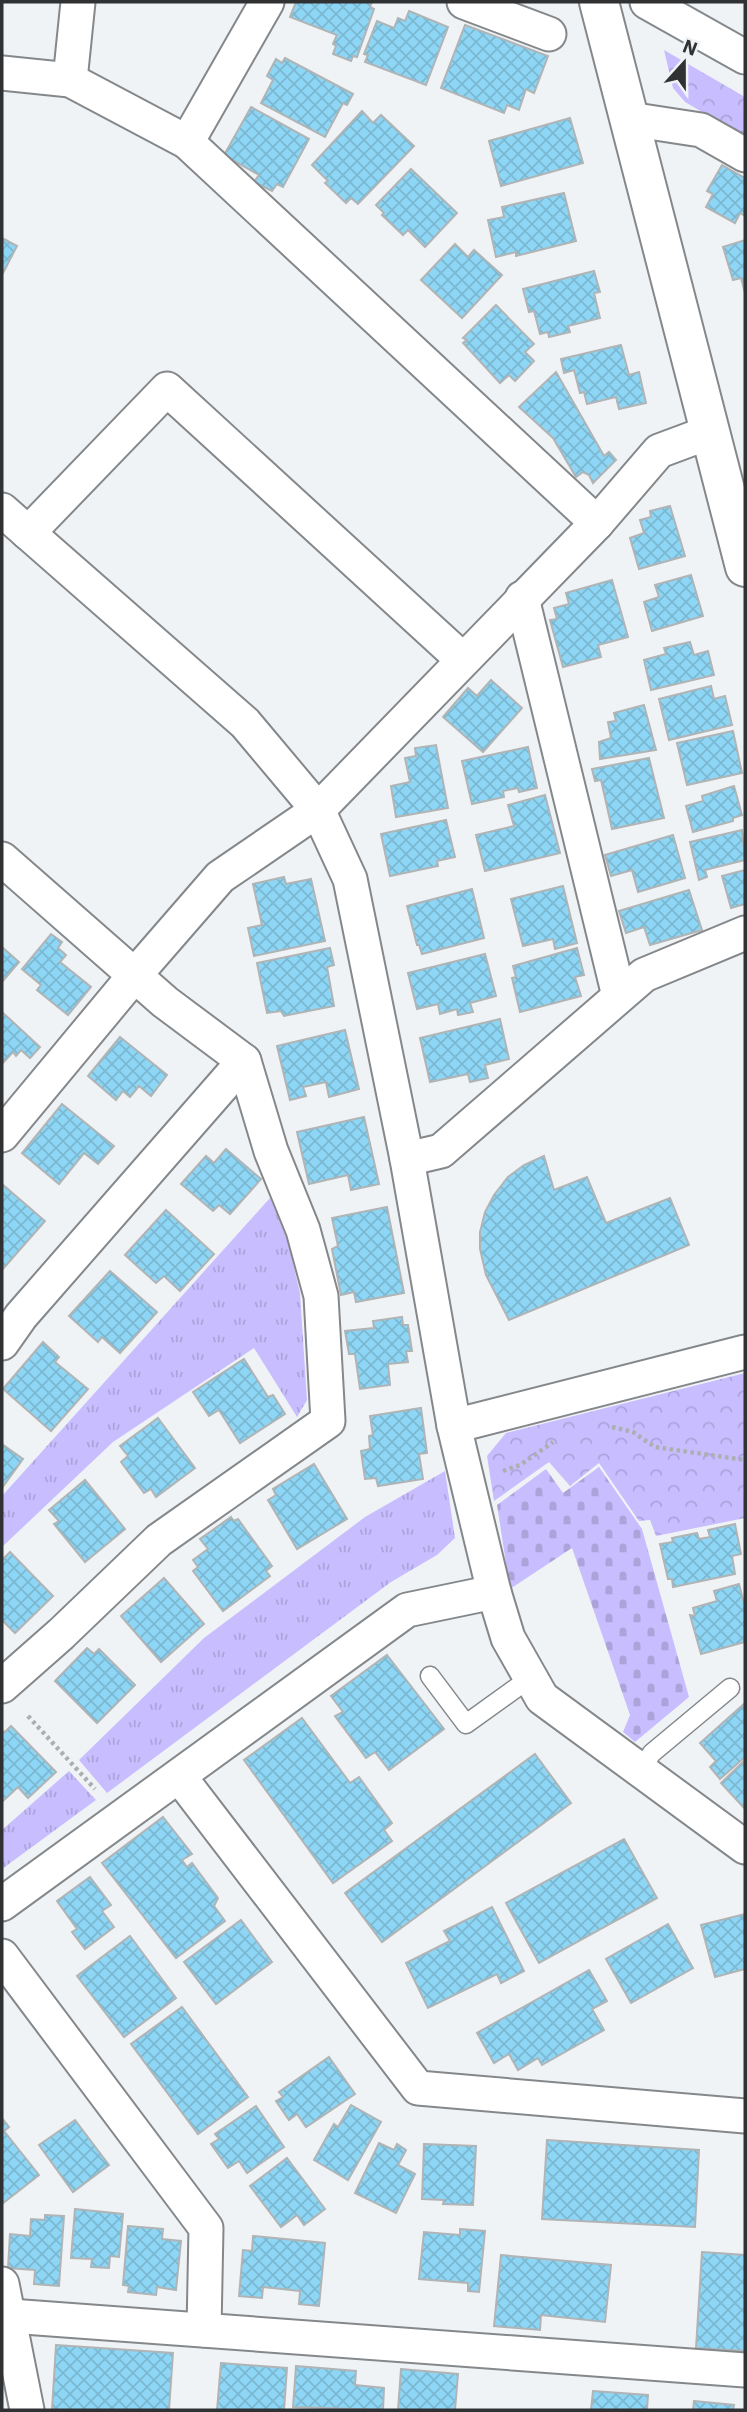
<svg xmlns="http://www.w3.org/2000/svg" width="747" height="2412" viewBox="0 0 747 2412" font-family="'IBM Plex Sans',sans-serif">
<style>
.grass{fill:url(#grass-tufts)}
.cemetery{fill:url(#cemetery-stones)}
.park{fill:url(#park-crowns)}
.building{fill:url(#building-cross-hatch);stroke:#b0b4b5;stroke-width:2}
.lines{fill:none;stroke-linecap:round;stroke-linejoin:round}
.lane-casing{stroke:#85888b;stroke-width:21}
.street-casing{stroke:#85888b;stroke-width:37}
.secondary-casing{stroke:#85888b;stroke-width:42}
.path{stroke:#acafb1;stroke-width:4.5;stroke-dasharray:3.5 3.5;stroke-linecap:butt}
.lane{stroke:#fff;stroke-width:18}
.street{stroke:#fff;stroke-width:33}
.secondary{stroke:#fff;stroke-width:38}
</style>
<defs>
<pattern id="grass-tufts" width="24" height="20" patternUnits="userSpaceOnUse" patternTransform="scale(1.75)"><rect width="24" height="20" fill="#c8bdff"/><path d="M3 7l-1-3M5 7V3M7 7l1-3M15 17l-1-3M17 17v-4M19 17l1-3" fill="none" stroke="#aca3db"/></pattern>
<pattern id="cemetery-stones" width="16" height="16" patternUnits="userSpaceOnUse" patternTransform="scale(1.75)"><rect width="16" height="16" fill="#c8bdff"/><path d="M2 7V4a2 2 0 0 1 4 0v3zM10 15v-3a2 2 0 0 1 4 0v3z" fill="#aca3db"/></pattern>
<pattern id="park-crowns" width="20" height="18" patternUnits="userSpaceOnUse" patternTransform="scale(1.75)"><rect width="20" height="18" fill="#c8bdff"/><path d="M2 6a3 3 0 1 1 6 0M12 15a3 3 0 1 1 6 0" fill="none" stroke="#aca3db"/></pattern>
<pattern id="building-cross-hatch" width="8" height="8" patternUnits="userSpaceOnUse" patternTransform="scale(1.75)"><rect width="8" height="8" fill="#8ed6f5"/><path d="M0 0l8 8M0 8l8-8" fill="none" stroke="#7bb8d2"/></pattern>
</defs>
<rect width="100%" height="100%" fill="#f0f3f6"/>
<!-- grass -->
<g class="grass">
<polygon points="270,1198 288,1242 300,1293 307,1400 297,1417 254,1348 113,1442 2,1547 2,1496"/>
<polygon points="445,1471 455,1538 437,1555 391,1582 107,1793 79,1760 204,1638 365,1517"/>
<polygon points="69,1771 96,1800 2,1869 2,1830"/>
</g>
<!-- cemetery -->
<polygon class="cemetery" points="599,1467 642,1529 689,1697 635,1742 623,1732 630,1715 572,1548 510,1589 497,1505 546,1469 563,1493"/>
<!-- park -->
<g class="park">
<polygon points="664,50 745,97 745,137 685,102 673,88"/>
<polygon points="745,1373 745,1518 656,1536 650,1520 639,1521 599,1463 570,1486 549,1462 494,1501 487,1456 506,1433"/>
</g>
<!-- building -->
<g class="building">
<polygon points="296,2 372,2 370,7 374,9 357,57 353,56 351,61 333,54 336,46 333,44 337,35 290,17"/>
<polygon points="409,11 448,27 426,85 365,62 368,55 364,54 377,21 394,28 398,18 405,21"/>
<polygon points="465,25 548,56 534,93 526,89 519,110 507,105 504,113 441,88"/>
<polygon points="285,58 353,94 347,105 343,103 325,137 261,103 273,80 267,76 276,59 282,63"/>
<polygon points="251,107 309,139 283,187 277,184 272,191 254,182 259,175 224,155"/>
<polygon points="362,111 373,123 381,115 414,146 358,204 351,198 346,203 325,183 328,181 312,165"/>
<polygon points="570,118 583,163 501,186 489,141"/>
<polygon points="722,165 745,178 745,216 740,213 735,223 706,207 713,194 707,191"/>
<polygon points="411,169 457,213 425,247 408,230 403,235 382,215 384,213 376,205"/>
<polygon points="564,193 576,241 516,256 516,252 496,257 488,220 504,217 502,207"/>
<polygon points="2,238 17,246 2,275"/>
<polygon points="745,240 745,293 741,278 733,280 723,247"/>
<polygon points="455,244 468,257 474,250 502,275 462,318 421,280"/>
<polygon points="594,271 600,292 594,293 600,318 568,326 570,332 549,337 548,332 540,334 534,311 529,312 523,289"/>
<polygon points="496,305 534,344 525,352 534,361 515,381 509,375 500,383 463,343 467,340 463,338"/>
<polygon points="621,345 629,375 639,372 646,403 619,409 616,397 587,404 584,392 580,393 574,370 564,373 561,359"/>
<polygon points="556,372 604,456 609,452 616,460 593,483 589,475 583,472 576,477 553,438 519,407"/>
<polygon points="670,506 685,556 639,569 630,538 644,533 640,520 651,517 650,511"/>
<polygon points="691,575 703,616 652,631 644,602 659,597 655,585"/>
<polygon points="612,580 628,637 598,645 601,657 563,667 550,620 557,619 554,608 569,604 566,593"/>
<polygon points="690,642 694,655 708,651 714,675 651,690 644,660 666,654 664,648"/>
<polygon points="491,680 522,708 483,752 443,717 468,688 477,696"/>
<polygon points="711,686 714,699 725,696 732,725 669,740 659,699"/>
<polygon points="644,705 656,750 600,759 599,742 611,738 608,722 616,721 614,713"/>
<polygon points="733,731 742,773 687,785 677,743"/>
<polygon points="436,745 448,808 396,817 391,786 410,782 405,758 416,756 415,748"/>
<polygon points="528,747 537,788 519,792 518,788 503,791 504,797 472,804 462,761"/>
<polygon points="649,758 664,818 612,829 601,780 595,781 592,769"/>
<polygon points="734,786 742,815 733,818 733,821 693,832 686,806 703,801 702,796"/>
<polygon points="545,795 560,853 485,871 476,835 514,826 508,805"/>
<polygon points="446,820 455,857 437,861 438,866 390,876 381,834"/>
<polygon points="742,830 745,860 705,870 707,877 699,880 690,842"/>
<polygon points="673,835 685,878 638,892 632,870 611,876 605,855"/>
<polygon points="745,870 745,904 731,908 722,876"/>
<polygon points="284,877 286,884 311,879 325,941 254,956 248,928 262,925 253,884"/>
<polygon points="563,886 577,943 555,949 553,939 523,946 511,899"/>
<polygon points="472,889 484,938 422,954 419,945 417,945 407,906"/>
<polygon points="689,890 702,930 650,945 644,927 626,933 619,911"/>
<polygon points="51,934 62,942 58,948 66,955 60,962 91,987 68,1015 37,990 41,985 22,969"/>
<polygon points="2,947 19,962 2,982"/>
<polygon points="330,948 334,965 327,967 334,1006 284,1016 281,1011 267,1013 257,963"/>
<polygon points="577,948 584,975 575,977 581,996 520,1012 512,978 516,977 513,966"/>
<polygon points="485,954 496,996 470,1003 473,1012 458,1015 457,1009 440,1014 438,1004 417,1009 408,973"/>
<polygon points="2,1012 40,1047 30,1058 21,1050 16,1056 13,1052 2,1064"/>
<polygon points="500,1019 509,1059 485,1065 488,1078 470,1082 468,1074 430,1082 420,1038"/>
<polygon points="345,1030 359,1089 329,1097 326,1082 303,1087 306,1096 290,1100 277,1046"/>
<polygon points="120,1037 167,1075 151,1096 139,1086 130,1097 123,1091 116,1100 88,1076"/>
<polygon points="62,1104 114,1146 98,1164 84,1153 59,1184 22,1153"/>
<polygon points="364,1117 379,1184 351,1190 348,1175 309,1184 297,1132"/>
<polygon points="226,1149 261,1179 230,1214 219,1205 213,1211 181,1184 206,1156 214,1163"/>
<polygon points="544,1156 554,1190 587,1177 606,1223 670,1198 689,1245 509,1320 486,1275 480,1249 480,1232 485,1212 494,1195 508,1177 524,1165"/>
<polygon points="2,1184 45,1221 2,1270"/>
<polygon points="387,1207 404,1293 356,1302 354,1292 341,1295 332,1249 338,1246 332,1218"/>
<polygon points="166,1210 214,1254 180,1291 164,1276 156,1283 125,1255"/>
<polygon points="110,1271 157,1312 120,1353 102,1337 98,1342 69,1316"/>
<polygon points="402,1317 403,1325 408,1325 412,1351 406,1351 408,1362 388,1364 390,1385 360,1389 355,1354 349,1354 345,1331 374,1328 373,1321"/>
<polygon points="43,1342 59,1357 55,1362 88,1389 51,1431 3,1389"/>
<polygon points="244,1359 268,1397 273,1395 285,1414 240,1443 219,1410 209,1416 193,1392"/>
<polygon points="421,1408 427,1453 419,1454 423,1479 378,1486 376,1478 365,1479 361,1451 370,1449 369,1436 373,1435 370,1416"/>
<polygon points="158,1418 195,1468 156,1497 151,1489 144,1493 121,1462 128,1456 120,1446"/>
<polygon points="2,1444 23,1459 2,1488"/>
<polygon points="314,1464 347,1519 297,1549 268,1500 276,1495 273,1489"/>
<polygon points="85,1480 125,1529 85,1562 54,1524 59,1521 49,1510"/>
<polygon points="231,1517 234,1521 238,1519 272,1566 266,1571 270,1576 223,1611 193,1571 198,1567 193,1560 208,1549 200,1539"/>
<polygon points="735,1524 741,1554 732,1556 735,1574 673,1587 672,1579 668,1579 660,1544 673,1542 672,1538 697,1533 699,1539 710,1537 708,1530"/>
<polygon points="10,1552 53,1596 15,1633 2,1620 2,1560"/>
<polygon points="164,1578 204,1624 161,1662 121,1616"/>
<polygon points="739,1584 745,1607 745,1642 701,1654 690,1615 695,1616 693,1608 717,1601 714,1591"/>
<polygon points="87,1648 94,1654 99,1649 135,1685 97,1723 55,1681"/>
<polygon points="387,1655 444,1729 389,1770 375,1752 366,1758 335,1716 343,1712 331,1696"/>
<polygon points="745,1703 745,1757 720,1779 710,1767 716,1761 700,1743"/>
<polygon points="302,1718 350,1783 359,1777 392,1823 384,1830 392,1841 333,1883 244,1760"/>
<polygon points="11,1726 56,1772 28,1798 18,1787 2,1802 2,1731 5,1732"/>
<polygon points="535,1754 571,1803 382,1942 345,1893"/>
<polygon points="745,1760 745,1809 721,1783"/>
<polygon points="163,1817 192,1854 182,1860 187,1867 192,1863 218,1898 214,1906 225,1921 176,1958 102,1863"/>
<polygon points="624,1839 657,1898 539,1963 506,1903"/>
<polygon points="90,1877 111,1905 102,1911 114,1927 85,1949 72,1932 77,1929 57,1901"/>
<polygon points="492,1907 524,1971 501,1983 497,1974 428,2008 406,1963 450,1941 444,1931"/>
<polygon points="745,1914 745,1969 715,1977 701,1925"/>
<polygon points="241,1920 272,1962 216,2004 184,1962"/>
<polygon points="668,1924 693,1968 631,2003 606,1959"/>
<polygon points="130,1936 176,1998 124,2037 77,1976"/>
<polygon points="589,1970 607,2001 592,2009 604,2030 542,2065 538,2058 518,2070 509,2054 494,2063 477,2033"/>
<polygon points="182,2007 248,2097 198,2134 131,2044"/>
<polygon points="329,2057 355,2094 306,2127 297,2114 289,2120 276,2101 283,2097 279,2092"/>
<polygon points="351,2105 381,2122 348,2180 314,2160 334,2124 338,2127"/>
<polygon points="256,2106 284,2147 247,2173 239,2161 228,2168 211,2144 219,2139 215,2134"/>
<polygon points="2,2118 9,2127 4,2131 39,2175 2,2204"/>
<polygon points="75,2120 109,2165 73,2192 39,2145"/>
<polygon points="547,2140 699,2150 695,2227 542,2219"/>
<polygon points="379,2143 394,2150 397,2144 406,2150 398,2165 415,2174 396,2213 355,2193"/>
<polygon points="424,2144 476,2146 473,2205 443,2204 444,2200 422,2199"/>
<polygon points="287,2158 325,2209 304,2225 297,2215 281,2227 250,2186"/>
<polygon points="75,2209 123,2214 119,2257 110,2256 109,2268 91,2267 92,2259 71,2258"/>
<polygon points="45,2215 64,2216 59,2286 34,2284 35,2270 8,2268 10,2234 30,2236 31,2219 45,2220"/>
<polygon points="128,2226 163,2229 162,2239 181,2241 176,2290 157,2287 156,2295 128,2292 129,2286 123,2285"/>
<polygon points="460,2229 485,2231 479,2292 468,2291 468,2283 419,2279 424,2232 460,2235"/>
<polygon points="253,2236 325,2243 319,2306 299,2304 300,2291 263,2287 262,2298 239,2296 243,2250 252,2251"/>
<polygon points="702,2252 745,2255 745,2351 696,2348"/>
<polygon points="501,2255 611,2265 605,2322 541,2315 540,2330 494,2326"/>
<polygon points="56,2345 173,2353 169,2410 52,2410"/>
<polygon points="221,2363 287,2368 284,2410 217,2410"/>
<polygon points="296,2366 356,2371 355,2385 384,2388 383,2410 293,2407"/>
<polygon points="401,2369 458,2374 455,2410 398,2410"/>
<polygon points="593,2391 648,2395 647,2410 591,2410"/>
<polygon points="694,2401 734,2405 733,2410 693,2410"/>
</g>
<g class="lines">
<defs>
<g id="lane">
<polyline points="430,1676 466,1724 530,1678"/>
<polyline points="640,1770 652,1753 730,1688"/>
</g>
<g id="street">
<polyline points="464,2 549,34"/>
<polyline points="647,2 745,57"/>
<polyline points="2,73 70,80 187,142 597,523"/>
<polyline points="70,80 78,2"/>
<polyline points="629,119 701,130 745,155"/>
<polyline points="187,142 267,2"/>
<polyline points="2,510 245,723 318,810 350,879 407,1159 454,1426 494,1592 508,1638 542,1698 745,1847"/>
<polyline points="28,533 167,389 463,660"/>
<polyline points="522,598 619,996"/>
<polyline points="2,859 165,1002 244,1061 271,1151 303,1230 321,1296 328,1421 159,1540 61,1634 2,1686"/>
<polyline points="2,1135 134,976 220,877 318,810 597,523 659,451 710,432"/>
<polyline points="407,1159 441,1151 644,975 745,933"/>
<polyline points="2,1343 21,1316 244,1061"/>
<polyline points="454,1426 745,1352"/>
<polyline points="179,1776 418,2088 745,2116"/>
<polyline points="2,1904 407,1610 494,1592"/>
<polyline points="2,1956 206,2228 204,2330"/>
<polyline points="2,2284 27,2410"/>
<polyline points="10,2316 745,2370"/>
</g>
<polyline id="secondary" points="599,2 745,567"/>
</defs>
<!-- lane casing -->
<use href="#lane" class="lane-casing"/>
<!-- street casing -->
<use href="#street" class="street-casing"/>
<!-- secondary casing -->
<use href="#secondary" class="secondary-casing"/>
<!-- path -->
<g class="path">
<polyline points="612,1427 633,1432 655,1447 745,1460"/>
<polyline points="503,1471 520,1465 553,1442"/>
<polyline points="28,1716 95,1789"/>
</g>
<!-- lane -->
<use href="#lane" class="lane"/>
<!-- street -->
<use href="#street" class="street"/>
<!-- secondary -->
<use href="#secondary" class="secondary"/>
</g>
<!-- border -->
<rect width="747" height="2412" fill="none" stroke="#303132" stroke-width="7"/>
<!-- north arrow -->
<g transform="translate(684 63) rotate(21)" stroke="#f0f3f6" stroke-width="5" paint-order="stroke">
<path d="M0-5L12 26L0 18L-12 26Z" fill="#303132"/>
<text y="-10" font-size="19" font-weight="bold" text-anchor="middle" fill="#303132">N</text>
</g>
</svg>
